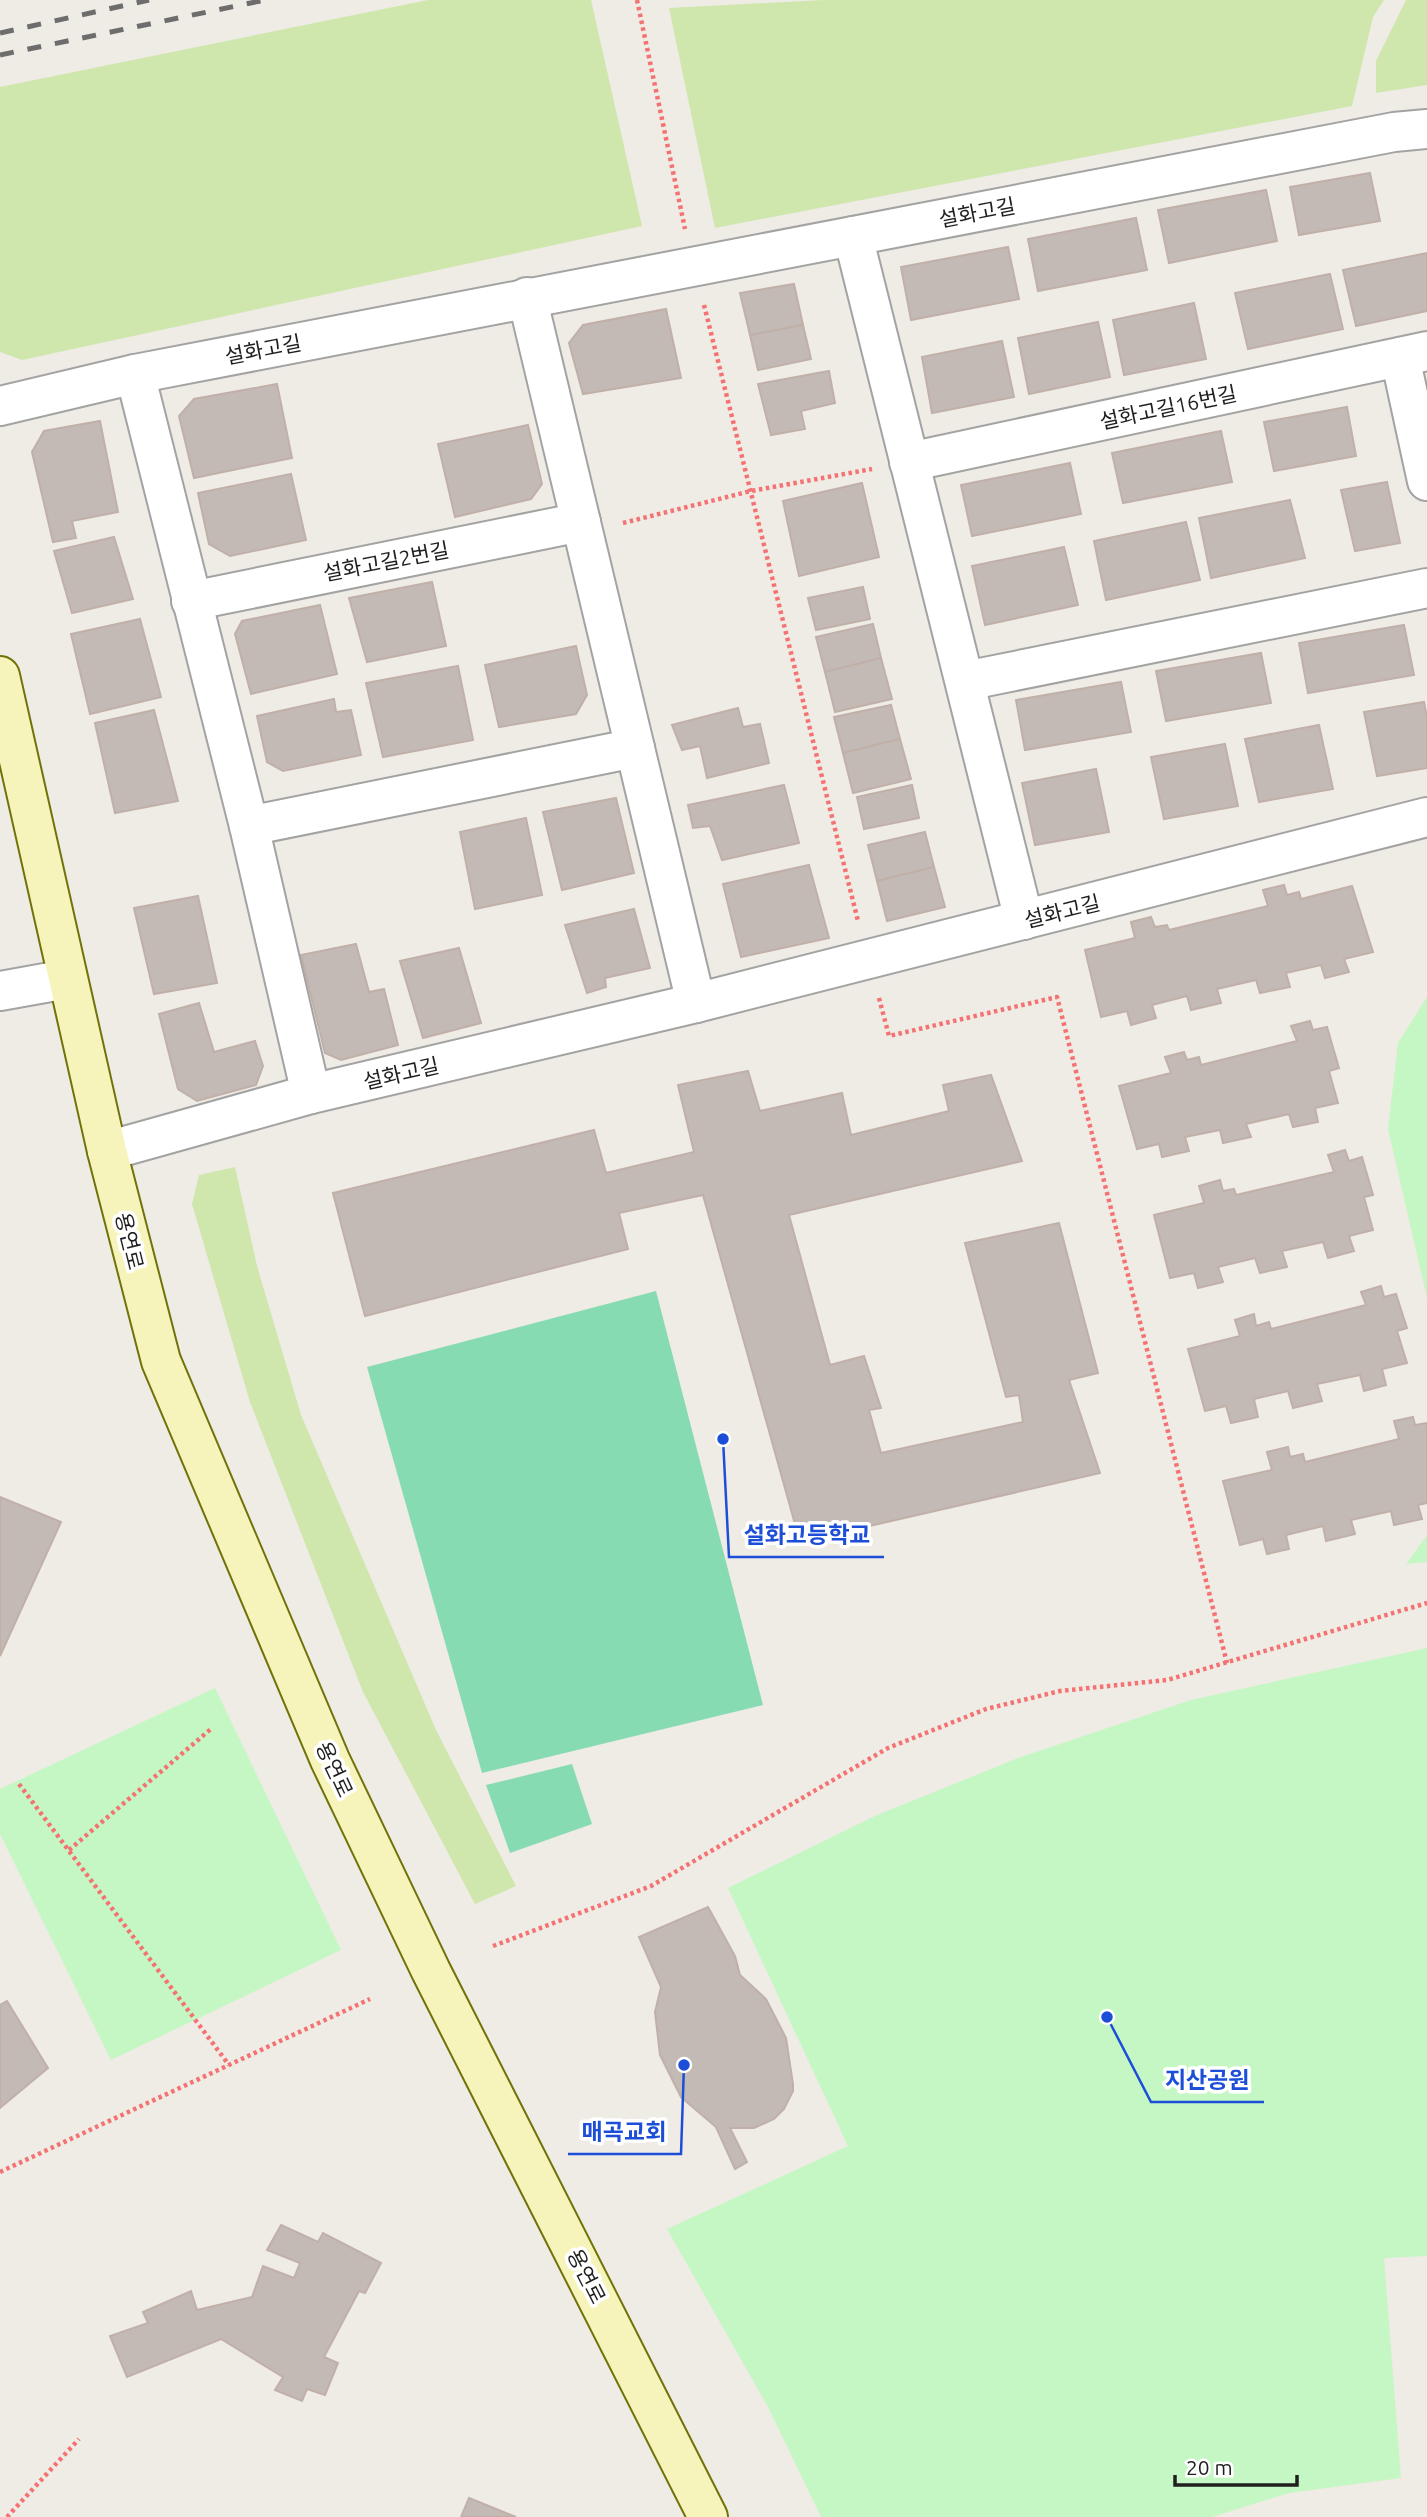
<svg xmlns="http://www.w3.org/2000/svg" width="1427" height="2517" viewBox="0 0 1427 2517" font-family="Ubuntu,'Noto Sans KR',sans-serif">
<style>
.grass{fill:#cfe7ad}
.park{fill:#c5f7c4}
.pitch{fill:#87dbb2}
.building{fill:#c3bab5;stroke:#c0b0a8;stroke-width:2}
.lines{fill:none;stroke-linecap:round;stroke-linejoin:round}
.street-casing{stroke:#a3a3a3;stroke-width:42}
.secondary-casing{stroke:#70720a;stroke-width:42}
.path{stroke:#f47372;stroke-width:4.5;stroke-dasharray:3.5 3.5;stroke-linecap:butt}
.street{stroke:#fff;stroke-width:38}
.secondary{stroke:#f7f4bb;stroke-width:38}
.rail{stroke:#6d6d6d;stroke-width:5;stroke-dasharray:14 14;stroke-linecap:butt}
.labels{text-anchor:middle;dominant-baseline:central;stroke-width:7;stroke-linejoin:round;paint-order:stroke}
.street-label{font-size:21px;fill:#1f1f1f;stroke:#fff}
.leader{fill:none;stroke:#1d4ed8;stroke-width:2.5}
.callout-dot{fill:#1d4ed8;stroke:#fff;stroke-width:2.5}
.callout-label{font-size:23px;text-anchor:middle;font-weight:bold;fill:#1d4ed8;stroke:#fff;stroke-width:7;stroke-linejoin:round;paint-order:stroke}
</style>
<rect width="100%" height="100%" fill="#efebe5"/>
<!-- grass -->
<g class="grass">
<polygon points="428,0 591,0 642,226 22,360 0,352 0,87"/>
<polygon points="824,0 1384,0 1373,17 1352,106 715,228 669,8"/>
<polygon points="1406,0 1427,0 1427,85 1376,93 1376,61"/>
<polygon points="235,1167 257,1266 301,1415 436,1730 516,1886 475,1904 363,1692 250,1402 192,1204 199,1175"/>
</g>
<!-- park -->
<g class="park">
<polygon points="1427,997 1427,1298 1388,1129 1398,1043"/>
<polygon points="1427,1535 1427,1562 1406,1564"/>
<polygon points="1427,1648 1427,2256 1384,2258 1401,2478 1289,2493 1212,2517 821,2517 768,2407 667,2229 848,2146 728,1888 875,1816 1018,1758 1191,1700"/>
<polygon points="215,1688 341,1950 111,2060 0,1834 0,1789"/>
</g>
<!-- pitch -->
<g class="pitch">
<polygon points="656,1291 763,1705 482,1773 367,1367"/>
<polygon points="572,1764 592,1824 510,1853 486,1785"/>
</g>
<!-- building -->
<g class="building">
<polygon points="1370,173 1380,221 1299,235 1290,187"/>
<polygon points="1266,190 1277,241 1169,263 1158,210"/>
<polygon points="1136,218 1147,270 1038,291 1028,239"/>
<polygon points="1008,247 1019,299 911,320 901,267"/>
<polygon points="1427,253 1427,311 1356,326 1343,270"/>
<polygon points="1330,274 1343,329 1248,349 1235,293"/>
<polygon points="794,284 803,325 750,335 740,293"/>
<polygon points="1194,303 1206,359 1124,375 1113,320"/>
<polygon points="666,309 681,378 583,394 569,343 583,325"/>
<polygon points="1098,322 1110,377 1029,394 1018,338"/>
<polygon points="803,325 811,359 758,370 750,335"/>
<polygon points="1002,341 1014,397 932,413 922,357"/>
<polygon points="829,371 835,403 801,411 805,429 771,435 758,384"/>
<polygon points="277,384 292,458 194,478 179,416 194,399"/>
<polygon points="1347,407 1356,456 1274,471 1264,422"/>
<polygon points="100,421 118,512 72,521 76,538 53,542 32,452 44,431"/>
<polygon points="528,425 542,484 531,499 455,517 438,444"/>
<polygon points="1221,431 1232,482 1123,503 1112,453"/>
<polygon points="1070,463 1081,514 972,536 961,485"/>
<polygon points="291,474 306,540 230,556 209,544 198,493"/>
<polygon points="1387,482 1400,543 1355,551 1341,490"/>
<polygon points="862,483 879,557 799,576 783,501"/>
<polygon points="1290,500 1305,558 1211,578 1199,518"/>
<polygon points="1186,522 1200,580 1106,600 1094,541"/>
<polygon points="114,537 133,599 72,613 54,551"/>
<polygon points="1064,547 1078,605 985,625 972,566"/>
<polygon points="432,582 446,646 367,662 349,598"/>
<polygon points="863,587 870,619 816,630 808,598"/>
<polygon points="320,605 337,674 251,694 235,634 242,621"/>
<polygon points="140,619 161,697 90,714 71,634"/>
<polygon points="873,624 881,658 825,672 816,637"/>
<polygon points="1404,625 1414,675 1308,693 1299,643"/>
<polygon points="576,646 587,695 576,714 499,727 485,665"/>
<polygon points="1261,653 1271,703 1166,721 1156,671"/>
<polygon points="881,658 892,699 835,712 825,672"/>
<polygon points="458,666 473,740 383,757 366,683"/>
<polygon points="1121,682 1131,732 1025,750 1016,700"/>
<polygon points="334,699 336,712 351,710 361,755 283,771 267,762 257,716"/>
<polygon points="1424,702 1427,717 1427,768 1377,776 1364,712"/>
<polygon points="891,705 900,739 843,753 834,717"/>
<polygon points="738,708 743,727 760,724 769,763 707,778 700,746 682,750 672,725"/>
<polygon points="154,710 178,801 115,813 95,723"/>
<polygon points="1319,725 1333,789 1259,802 1245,739"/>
<polygon points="900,739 911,779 853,793 843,753"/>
<polygon points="1225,744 1238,806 1164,819 1151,757"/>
<polygon points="1096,769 1109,832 1035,845 1022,783"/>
<polygon points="784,785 799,843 722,860 710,826 693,828 688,805"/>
<polygon points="912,785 919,818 864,829 857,797"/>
<polygon points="616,798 634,873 562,890 543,812"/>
<polygon points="526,818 542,895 475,909 460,832"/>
<polygon points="925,832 934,867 877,881 868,845"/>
<polygon points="809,865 829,938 741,957 723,884"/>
<polygon points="934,867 945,907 887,921 877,881"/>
<polygon points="1284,885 1287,895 1299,892 1301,899 1352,886 1373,952 1344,959 1349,972 1325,978 1321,965 1286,973 1290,987 1260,993 1256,980 1217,989 1221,1003 1191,1010 1187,996 1152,1005 1156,1018 1131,1025 1127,1011 1101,1017 1085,950 1135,938 1131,922 1151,917 1155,927 1167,925 1169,930 1268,906 1263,890"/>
<polygon points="198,896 217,983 154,994 134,908"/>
<polygon points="634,909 650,968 605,978 606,987 587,993 565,925"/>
<polygon points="356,944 369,992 384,989 398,1045 341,1060 325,1053 301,955"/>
<polygon points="459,948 481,1023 423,1038 400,961"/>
<polygon points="199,1003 214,1052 255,1041 263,1066 256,1085 197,1101 178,1089 159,1014"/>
<polygon points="1310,1021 1313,1030 1327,1027 1339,1068 1329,1071 1338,1103 1315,1108 1318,1122 1293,1127 1289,1114 1246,1124 1251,1137 1223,1143 1220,1130 1185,1137 1189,1151 1162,1157 1159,1144 1137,1149 1119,1086 1171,1073 1165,1057 1184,1052 1187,1060 1199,1057 1201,1065 1297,1041 1291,1026"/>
<polygon points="748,1071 760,1111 842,1093 851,1135 949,1111 943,1085 991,1075 1022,1161 789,1215 830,1365 864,1356 881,1408 869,1410 881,1453 1023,1422 1019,1395 1006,1397 965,1243 1059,1223 1098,1373 1069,1380 1100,1473 800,1542 703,1195 619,1213 628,1249 365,1316 333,1193 594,1130 606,1173 694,1152 678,1085"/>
<polygon points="1345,1150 1349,1161 1362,1157 1373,1195 1364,1197 1373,1230 1349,1236 1354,1251 1328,1258 1323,1242 1282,1251 1287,1267 1260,1273 1255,1258 1218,1267 1223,1282 1198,1288 1194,1273 1170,1278 1154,1215 1204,1203 1199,1186 1220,1180 1223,1191 1234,1189 1236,1195 1334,1172 1328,1155"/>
<polygon points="1381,1286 1384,1297 1396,1294 1407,1328 1397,1331 1407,1363 1382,1369 1386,1385 1364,1391 1360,1375 1317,1384 1322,1401 1293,1408 1288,1391 1254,1399 1258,1417 1231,1423 1226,1406 1205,1411 1188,1349 1240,1336 1235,1320 1254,1314 1256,1326 1269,1322 1271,1329 1366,1305 1361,1292"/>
<polygon points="1413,1417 1415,1425 1427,1423 1427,1503 1418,1505 1422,1519 1394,1525 1391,1511 1351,1520 1355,1534 1326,1541 1323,1526 1286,1535 1289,1549 1267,1554 1263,1539 1240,1545 1223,1481 1272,1470 1267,1452 1288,1447 1290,1457 1303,1454 1305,1462 1399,1439 1394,1421"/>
<polygon points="0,1497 61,1522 0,1656"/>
<polygon points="708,1907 735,1956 740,1975 766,1999 786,2038 793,2084 793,2091 784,2109 774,2119 754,2128 730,2128 747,2162 735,2169 716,2127 681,2097 660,2055 655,2012 661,1987 639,1937"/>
<polygon points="7,2001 48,2068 0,2108 0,2005"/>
<polygon points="281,2225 318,2242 323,2233 381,2263 365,2293 359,2291 324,2357 338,2363 325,2395 307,2389 302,2401 275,2390 283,2377 221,2339 127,2377 110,2336 148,2323 143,2312 191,2291 197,2310 252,2297 263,2266 294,2278 300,2263 267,2250"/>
<polygon points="469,2498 516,2517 461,2517"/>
</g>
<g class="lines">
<defs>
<g id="street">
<polyline points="853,236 1024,920"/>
<polyline points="527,297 696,1003"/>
<polyline points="1400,357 1427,481"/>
<polyline points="135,374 249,826 311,1094"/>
<polyline points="0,406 135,374 1394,132 1427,129"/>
<polyline points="909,462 1427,351"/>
<polyline points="191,601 581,522"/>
<polyline points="965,681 1427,588"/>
<polyline points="249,826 635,748"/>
<polyline points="0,991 67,979"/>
<polyline points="107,1151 311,1094 696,1003 1427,817"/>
</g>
<polyline id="secondary" points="0,676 107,1151 161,1361 330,1760 431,1971 708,2517"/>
</defs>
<!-- street casing -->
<use href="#street" class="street-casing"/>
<!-- secondary casing -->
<use href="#secondary" class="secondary-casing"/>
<!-- path -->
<g class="path">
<polyline points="637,0 685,229"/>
<polyline points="704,305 858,921"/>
<polyline points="623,523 751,491 872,469"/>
<polyline points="879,998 889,1036 1057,997 1227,1663"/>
<polyline points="19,1784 229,2065"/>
<polyline points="69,1850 212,1728"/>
<polyline points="493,1946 651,1886 888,1748 986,1709 1060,1691 1167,1680 1427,1603"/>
<polyline points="0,2172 370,1999"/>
<polyline points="7,2517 79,2439"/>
</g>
<!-- street -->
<use href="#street" class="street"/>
<!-- secondary -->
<use href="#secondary" class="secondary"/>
<!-- rail -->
<g class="rail">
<polyline points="0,33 149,0"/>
<polyline points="0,55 265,0"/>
</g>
</g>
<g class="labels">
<!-- street labels -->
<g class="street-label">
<text transform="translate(977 212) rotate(-11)">설화고길</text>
<text transform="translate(263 349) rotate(-11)">설화고길</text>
<text transform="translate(1168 407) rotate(-12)">설화고길16번길</text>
<text transform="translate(386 561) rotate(-11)">설화고길2번길</text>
<text transform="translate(1062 911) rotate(-14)">설화고길</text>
<text transform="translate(401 1073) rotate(-13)">설화고길</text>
<text transform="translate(130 1241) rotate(76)">용연로</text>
<text transform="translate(335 1769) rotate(65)">용연로</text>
<text transform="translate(587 2276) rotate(63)">용연로</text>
</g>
</g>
<!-- callouts -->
<path class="leader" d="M723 1439L729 1557H884M1107 2017L1151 2102H1264M684 2065L681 2154H568"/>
<g class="callout-dot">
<circle cx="723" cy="1439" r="7"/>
<circle cx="1107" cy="2017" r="7"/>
<circle cx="684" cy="2065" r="7"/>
</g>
<g class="callout-label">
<text x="807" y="1543">설화고등학교</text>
<text x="1207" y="2088">지산공원</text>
<text x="624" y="2140">매곡교회</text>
</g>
<!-- scale -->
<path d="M1175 2475v10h122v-10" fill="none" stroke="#1f1f1f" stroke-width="3.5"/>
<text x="1186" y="2475" font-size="21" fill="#1f1f1f" stroke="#ffffff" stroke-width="5" paint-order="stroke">20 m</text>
</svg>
